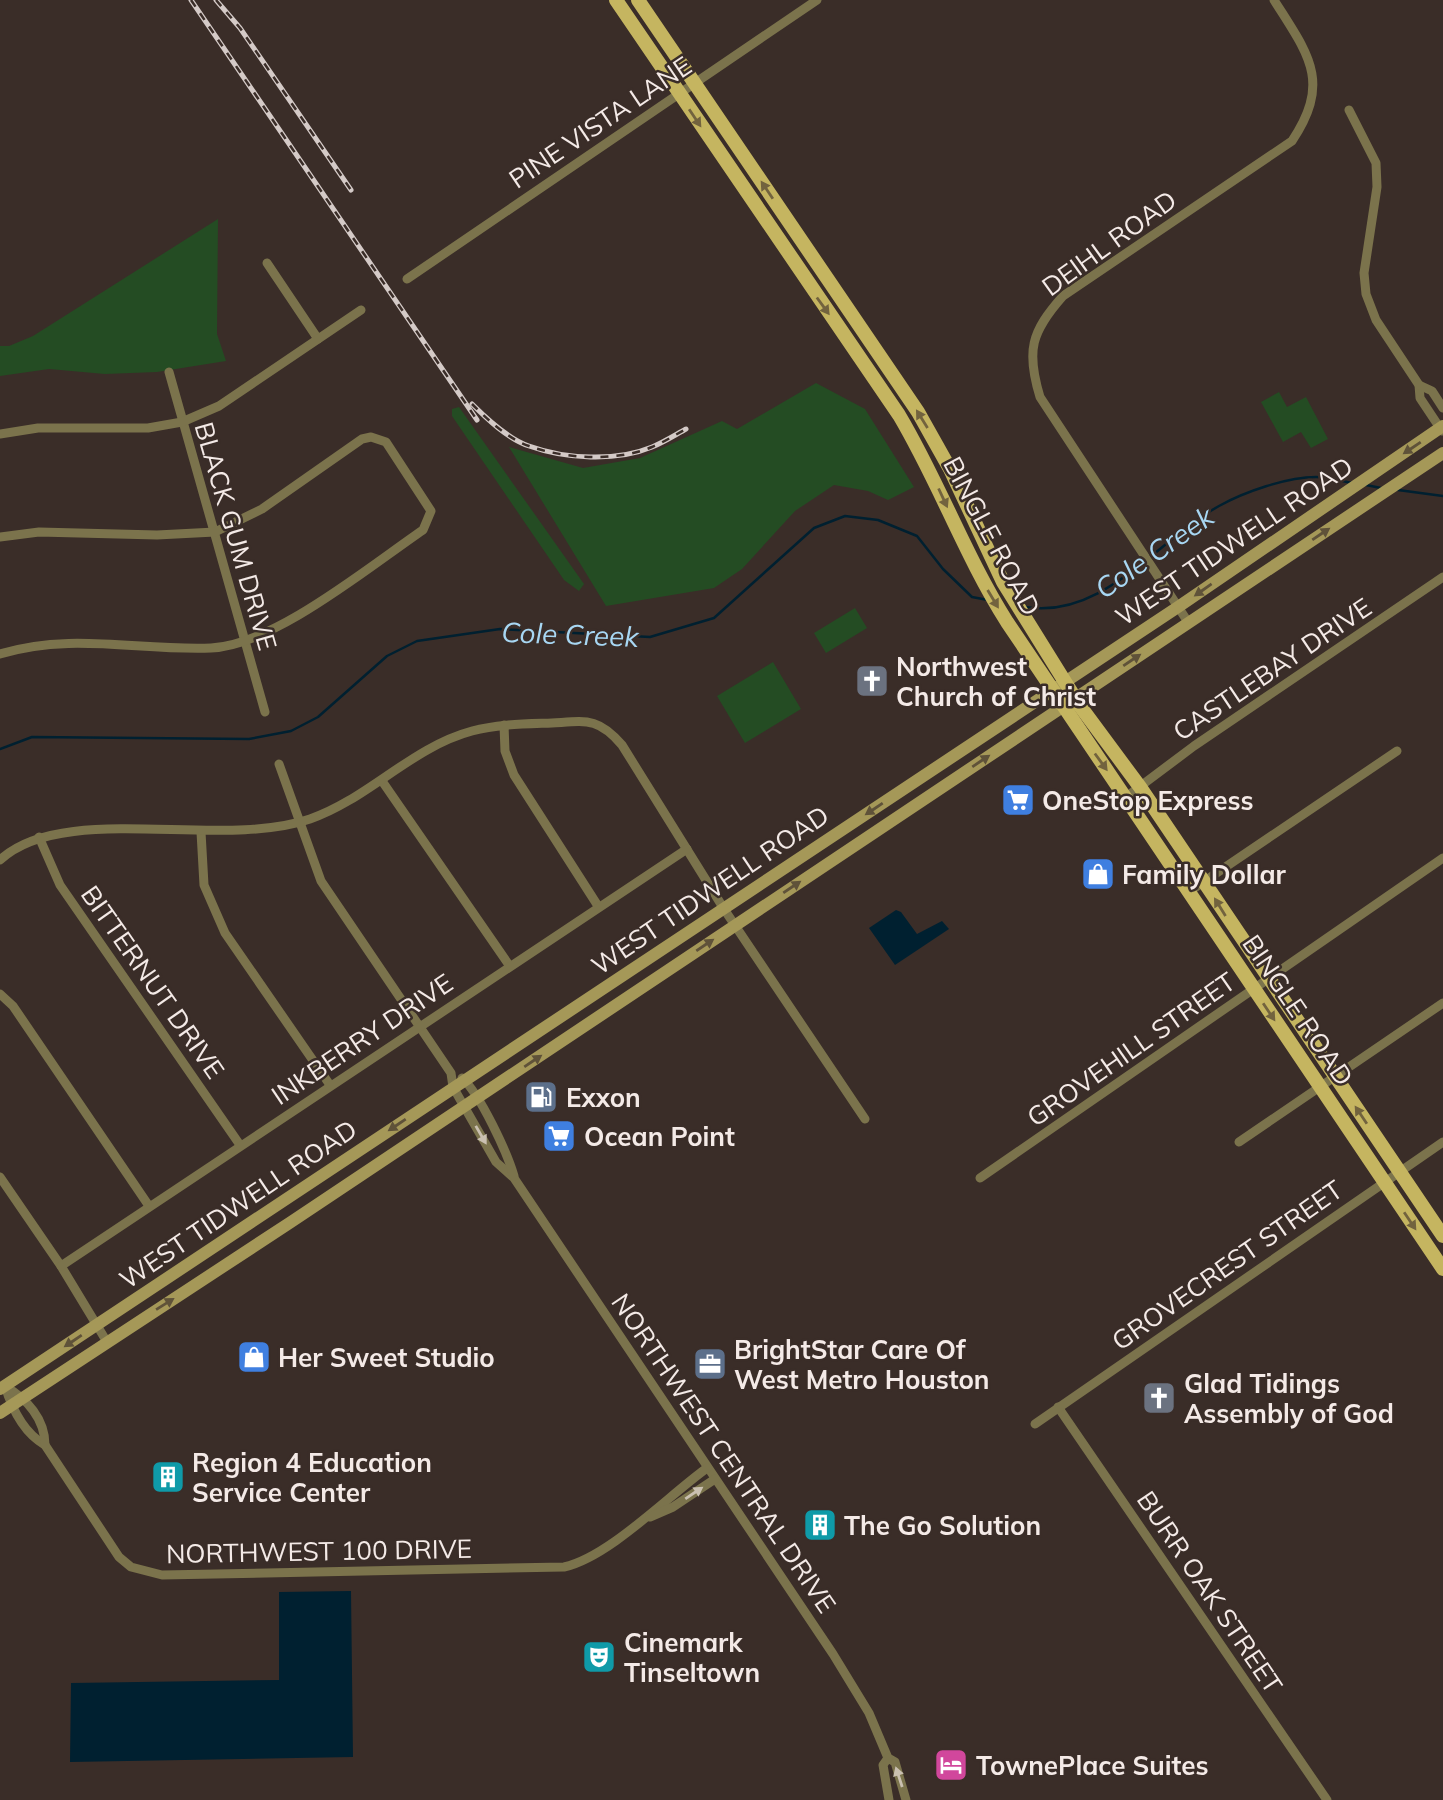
<svg xmlns="http://www.w3.org/2000/svg" width="1443" height="1800" viewBox="0 0 1443 1800" font-family="Mulish,sans-serif">
<style>
.green{fill:#244c23}
.water{fill:#002030}
.lines{fill:none;stroke-linecap:round;stroke-linejoin:round}
.stream{stroke:#002030;stroke-width:2.5}
.minor{stroke:#7b734c;stroke-width:9}
.secondary{stroke:#a59858;stroke-width:12}
.primary{stroke:#c5b560;stroke-width:14}
.rail-casing{stroke:#d4cac7;stroke-width:5}
.rail{stroke:#3a2d28;stroke-width:2.5;stroke-dasharray:8;stroke-linecap:butt}
.oneway{fill:#72633e}
.oneway2{fill:#5f5239}
.oneway3{fill:#cac0b1}
.labels{text-anchor:middle;dominant-baseline:central;stroke-width:5;stroke-linejoin:round;paint-order:stroke}
.street-label{font-size:26px;fill:#f4eae7;stroke:#3a2d28}
.poi-label{font-size:26px;font-weight:bold;fill:#f4eae7;stroke:#3a2d28;text-anchor:start}
.water-label{font-size:28px;font-style:italic;fill:#a8d7f3;stroke:#3a2d28}
</style>
<rect width="100%" height="100%" fill="#3a2d28"/>
<!-- green -->
<g class="green">
<polygon points="218,219 217,334 226,361 157,372 105,374 49,369 0,376 0,346 9,346 33,336"/>
<polygon points="816,383 865,409 914,487 888,500 868,491 834,485 795,511 742,569 714,588 606,606 509,447 583,468 640,458 722,421 737,429"/>
<polygon points="1279,392 1287,407 1306,397 1328,439 1311,448 1301,432 1283,442 1261,402"/>
<polygon points="459,407 584,584 579,591 564,580 452,416 452,409"/>
<polygon points="855,608 867,628 826,653 814,633"/>
<polygon points="773,662 801,709 745,743 717,696"/>
</g>
<!-- water -->
<g class="water">
<polygon points="896,910 901,912 917,934 942,921 949,929 895,965 869,928"/>
<polygon points="351,1591 353,1757 70,1762 71,1683 279,1680 279,1592"/>
</g>
<g class="lines">
<!-- stream -->
<g class="stream">
<polyline points="1366,485 1381,488"/>
<polyline points="1398,490 1443,496"/>
<path d="M1025,607c78,13 132,-67 194,-101 25,-14 68,-29 97,-29 12,0 25,4 37,6"/>
<polyline points="0,749 32,737 249,739 291,731 318,717 387,656 417,641 500,629 650,637 714,618 814,528 845,516 878,520 917,536 943,569 972,597 988,600"/>
</g>
<!-- minor -->
<g class="minor">
<polyline points="1349,110 1376,163 1377,187 1364,273 1366,294 1376,320 1419,385 1420,398 1442,431"/>
<polyline points="267,263 318,339"/>
<polyline points="407,279 817,0"/>
<polyline points="169,372 265,712"/>
<polyline points="1419,385 1432,391 1443,408"/>
<polyline points="0,434 38,428 148,428 182,422 219,406 361,310"/>
<path d="M0,537l39,-5 118,3 58,-3 47,-23 100,-70 9,-2 15,5 45,69 -8,19c-53,36 -150,116 -212,118 -72,3 -140,-16 -211,6"/>
<path d="M1188,622l-148,-225c-14,-46 -9,-65 23,-101l229,-155c40,-60 16,-87 -18,-141"/>
<polyline points="504,725 505,751 514,775 598,906"/>
<polyline points="279,764 321,881 451,1073 453,1087 496,1162 514,1178 833,1654 869,1713 888,1758 895,1762 906,1800"/>
<polyline points="382,781 509,965"/>
<polyline points="1126,797 1194,746 1443,577"/>
<polyline points="201,832 204,885 225,933 330,1085"/>
<polyline points="39,837 60,885 240,1145"/>
<path d="M0,860c63,-59 220,-10 310,-41 58,-20 102,-72 162,-88 26,-7 53,-7 80,-8 34,-2 46,-6 70,22l102,164 141,210"/>
<polyline points="1190,891 1397,751"/>
<polyline points="0,994 13,1006 149,1206"/>
<path d="M462,1078c18,16 45,74 52,98"/>
<polyline points="1239,1142 1443,1003"/>
<polyline points="0,1177 61,1266 107,1342"/>
<polyline points="980,1178 1443,858"/>
<polyline points="61,1266 687,849"/>
<path d="M5,1386c7,23 19,47 40,59l74,112 12,10 31,8 402,-8c45,-10 104,-71 143,-99"/>
<path d="M5,1386c22,13 40,33 40,59"/>
<polyline points="1058,1407 1327,1800"/>
<polyline points="1035,1424 1443,1142"/>
<polyline points="650,1517 673,1507 715,1479"/>
<polyline points="888,1758 883,1765 889,1800"/>
</g>
<!-- secondary -->
<g class="secondary">
<polyline points="0,1389 1178,607 1443,426"/>
<polyline points="0,1413 291,1222 1443,453"/>
</g>
<!-- primary -->
<g class="primary">
<path d="M616,0l283,415c40,67 66,141 108,207l436,647"/>
<polyline points="638,0 918,412 950,469 1003,582 1080,706 1140,787 1443,1236"/>
</g>
<defs>
<g id="rail">
<polyline points="191,0 477,420"/>
<polyline points="216,0 240,28 351,190"/>
<path d="M472,404c15,15 36,35 57,42 36,13 87,16 123,1 12,-5 23,-12 34,-18"/>
</g>
</defs>
<!-- rail casing -->
<use href="#rail" class="rail-casing"/>
<!-- rail -->
<use href="#rail" class="rail"/>
</g>
<!-- one-way arrows -->
<defs><path id="oneway-solid" d="M-6-.8H1V-3.2L6.5 0L1 3.2V.8H-6Z" transform="scale(1.75)"/></defs>
<g class="oneway">
<use href="#oneway-solid" transform="translate(695 118) rotate(56)"/>
<use href="#oneway-solid" transform="translate(767 190) rotate(-124)"/>
<use href="#oneway-solid" transform="translate(823 306) rotate(54)"/>
<use href="#oneway-solid" transform="translate(922 419) rotate(-122)"/>
<use href="#oneway-solid" transform="translate(943 498) rotate(65)"/>
<use href="#oneway-solid" transform="translate(993 599) rotate(59)"/>
<use href="#oneway-solid" transform="translate(1101 762) rotate(54)"/>
<use href="#oneway-solid" transform="translate(1220 907) rotate(-122)"/>
<use href="#oneway-solid" transform="translate(1269 1012) rotate(56)"/>
<use href="#oneway-solid" transform="translate(1361 1115) rotate(-124)"/>
<use href="#oneway-solid" transform="translate(1410 1221) rotate(56)"/>
</g>
<g class="oneway2">
<use href="#oneway-solid" transform="translate(1412 448) rotate(146)"/>
<use href="#oneway-solid" transform="translate(1321 534) rotate(-34)"/>
<use href="#oneway-solid" transform="translate(1203 590) rotate(145)"/>
<use href="#oneway-solid" transform="translate(1132 660) rotate(-34)"/>
<use href="#oneway-solid" transform="translate(981 761) rotate(-34)"/>
<use href="#oneway-solid" transform="translate(874 809) rotate(146)"/>
<use href="#oneway-solid" transform="translate(792 887) rotate(-34)"/>
<use href="#oneway-solid" transform="translate(705 945) rotate(-34)"/>
<use href="#oneway-solid" transform="translate(533 1061) rotate(-34)"/>
<use href="#oneway-solid" transform="translate(397 1125) rotate(146)"/>
<use href="#oneway-solid" transform="translate(165 1304) rotate(-32)"/>
<use href="#oneway-solid" transform="translate(73 1341) rotate(146)"/>
</g>
<g class="oneway3">
<use href="#oneway-solid" transform="translate(481 1135) rotate(60)"/>
<use href="#oneway-solid" transform="translate(694 1493) rotate(-34)"/>
<use href="#oneway-solid" transform="translate(899 1777) rotate(-108)"/>
</g>
<!-- icons -->
<defs>
<symbol id="church-square" viewBox="-11 -11 22 22"><rect x="-9" y="-9" width="18" height="18" rx="4" fill="#6b7280" stroke="#3a2d28"/><path d="M-1.2-6h2.4v3.5h3.3v2.4h-3.3V6h-2.4V-.1h-3.3v-2.4h3.3Z" fill="#fff"/></symbol>
<symbol id="supermarket-square" viewBox="-11 -11 22 22"><rect x="-9" y="-9" width="18" height="18" rx="4" fill="#3f7fe0" stroke="#3a2d28"/><path d="M-6-5.5h2.5l.6 2H6L4.5 2H-2.5L-4.4-4H-6ZM-1.5 3.2a1.3 1.3 0 1 0 .1 0ZM3 3.2a1.3 1.3 0 1 0 .1 0Z" fill="#fff"/></symbol>
<symbol id="shop-square" viewBox="-11 -11 22 22"><rect x="-9" y="-9" width="18" height="18" rx="4" fill="#3f7fe0" stroke="#3a2d28"/><path d="M-5-2.5h2.3a2.7 3.5 0 0 1 5.4 0H5L5.5 6h-11ZM-1.5-2.5h3a1.5 2.3 0 0 0-3 0Z" fill="#fff"/></symbol>
<symbol id="fuel-square" viewBox="-11 -11 22 22"><rect x="-9" y="-9" width="18" height="18" rx="4" fill="#5c6f8a" stroke="#3a2d28"/><path d="M-5.5-6h7V0h2V4h1.3V-2.5L3-4.5l.8-.8L6-3V5H2.5V1h-1V6h-7ZM-4.2-4.7v3.2H.2V-4.7Z" fill="#fff"/></symbol>
<symbol id="office-square" viewBox="-11 -11 22 22"><rect x="-9" y="-9" width="18" height="18" rx="4" fill="#5c6f8a" stroke="#3a2d28"/><path d="M-6-3h4V-5.5h4V-3h4V5H-6ZM-1-4.5V-3h2v-1.5ZM-6 0V1H6V0Z" fill="#fff"/></symbol>
<symbol id="building-square" viewBox="-11 -11 22 22"><rect x="-9" y="-9" width="18" height="18" rx="4" fill="#0f9aa8" stroke="#3a2d28"/><path d="M-4-6H4V6H1V3H-1V6H-4ZM-2.5-4.3h1.7v1.8h-1.7ZM.8-4.3h1.7v1.8H.8ZM-2.5-1h1.7V.8h-1.7ZM.8-1h1.7V.8H.8Z" fill="#fff"/></symbol>
<symbol id="theatre-square" viewBox="-11 -11 22 22"><rect x="-9" y="-9" width="18" height="18" rx="4" fill="#0f9aa8" stroke="#3a2d28"/><path d="M-5-5.5Q0-4 5-5.5V0Q5 5 0 6Q-5 5-5 0ZM-3.3-2.5H-1v1.5H-3.3ZM1-2.5H3.3v1.5H1ZM-2.8 1Q0 5.5 2.8 1Z" fill="#fff"/></symbol>
<symbol id="hotel-square" viewBox="-11 -11 22 22"><rect x="-9" y="-9" width="18" height="18" rx="4" fill="#d1479c" stroke="#3a2d28"/><path d="M-6-4.5h1.5V1H6V5H4.5V3h-9V5H-6ZM-4 0a1.8 1.8 0 1 1 3.6 0ZM.5 0V-2.5h3Q6-2.5 6 0Z" fill="#fff"/></symbol>
</defs>
<g fill-rule="evenodd">
<use href="#church-square" x="853" y="662" width="38" height="38"/>
<use href="#supermarket-square" x="999" y="781" width="38" height="38"/>
<use href="#shop-square" x="1079" y="855" width="38" height="38"/>
<use href="#fuel-square" x="522" y="1078" width="38" height="38"/>
<use href="#supermarket-square" x="540" y="1117" width="38" height="38"/>
<use href="#shop-square" x="235" y="1338" width="38" height="38"/>
<use href="#office-square" x="691" y="1345" width="38" height="38"/>
<use href="#church-square" x="1140" y="1379" width="38" height="38"/>
<use href="#building-square" x="149" y="1458" width="38" height="38"/>
<use href="#building-square" x="801" y="1506" width="38" height="38"/>
<use href="#theatre-square" x="580" y="1638" width="38" height="38"/>
<use href="#hotel-square" x="932" y="1746" width="38" height="38"/>
</g>
<g class="labels">
<!-- street labels -->
<g class="street-label">
<text transform="translate(600 122) rotate(-34)">PINE VISTA LANE</text>
<text transform="translate(1109 243) rotate(-36)">DEIHL ROAD</text>
<text transform="translate(236 536) rotate(74)">BLACK GUM DRIVE</text>
<text transform="translate(992 536) rotate(62)">BINGLE ROAD</text>
<text transform="translate(1234 541) rotate(-34)">WEST TIDWELL ROAD</text>
<text transform="translate(1272 669) rotate(-34)">CASTLEBAY DRIVE</text>
<text transform="translate(710 890) rotate(-34)">WEST TIDWELL ROAD</text>
<text transform="translate(153 982) rotate(55)">BITTERNUT DRIVE</text>
<text transform="translate(1298 1010) rotate(56)">BINGLE ROAD</text>
<text transform="translate(362 1039) rotate(-34)">INKBERRY DRIVE</text>
<text transform="translate(1131 1049) rotate(-35)">GROVEHILL STREET</text>
<text transform="translate(238 1204) rotate(-34)">WEST TIDWELL ROAD</text>
<text transform="translate(1227 1265) rotate(-35)">GROVECREST STREET</text>
<text transform="translate(724 1453) rotate(56)">NORTHWEST CENTRAL DRIVE</text>
<text transform="translate(319 1551) rotate(-1)">NORTHWEST 100 DRIVE</text>
<text transform="translate(1210 1592) rotate(56)">BURR OAK STREET</text>
</g>
<!-- poi labels -->
<g class="poi-label">
<text x="896" y="666">Northwest<tspan x="896" dy="30">Church of Christ</tspan></text>
<text x="1042" y="800">OneStop Express</text>
<text x="1122" y="874">Family Dollar</text>
<text x="566" y="1097">Exxon</text>
<text x="584" y="1136">Ocean Point</text>
<text x="734" y="1349">BrightStar Care Of<tspan x="734" dy="30">West Metro Houston</tspan></text>
<text x="278" y="1357">Her Sweet Studio</text>
<text x="1184" y="1383">Glad Tidings<tspan x="1184" dy="30">Assembly of God</tspan></text>
<text x="192" y="1462">Region 4 Education<tspan x="192" dy="30">Service Center</tspan></text>
<text x="844" y="1525">The Go Solution</text>
<text x="624" y="1642">Cinemark<tspan x="624" dy="30">Tinseltown</tspan></text>
<text x="976" y="1765">TownePlace Suites</text>
</g>
<!-- water labels -->
<g class="water-label">
<text transform="translate(1154 552) rotate(-35)">Cole Creek</text>
<text transform="translate(570 634) rotate(2)">Cole Creek</text>
</g>
</g>
</svg>
